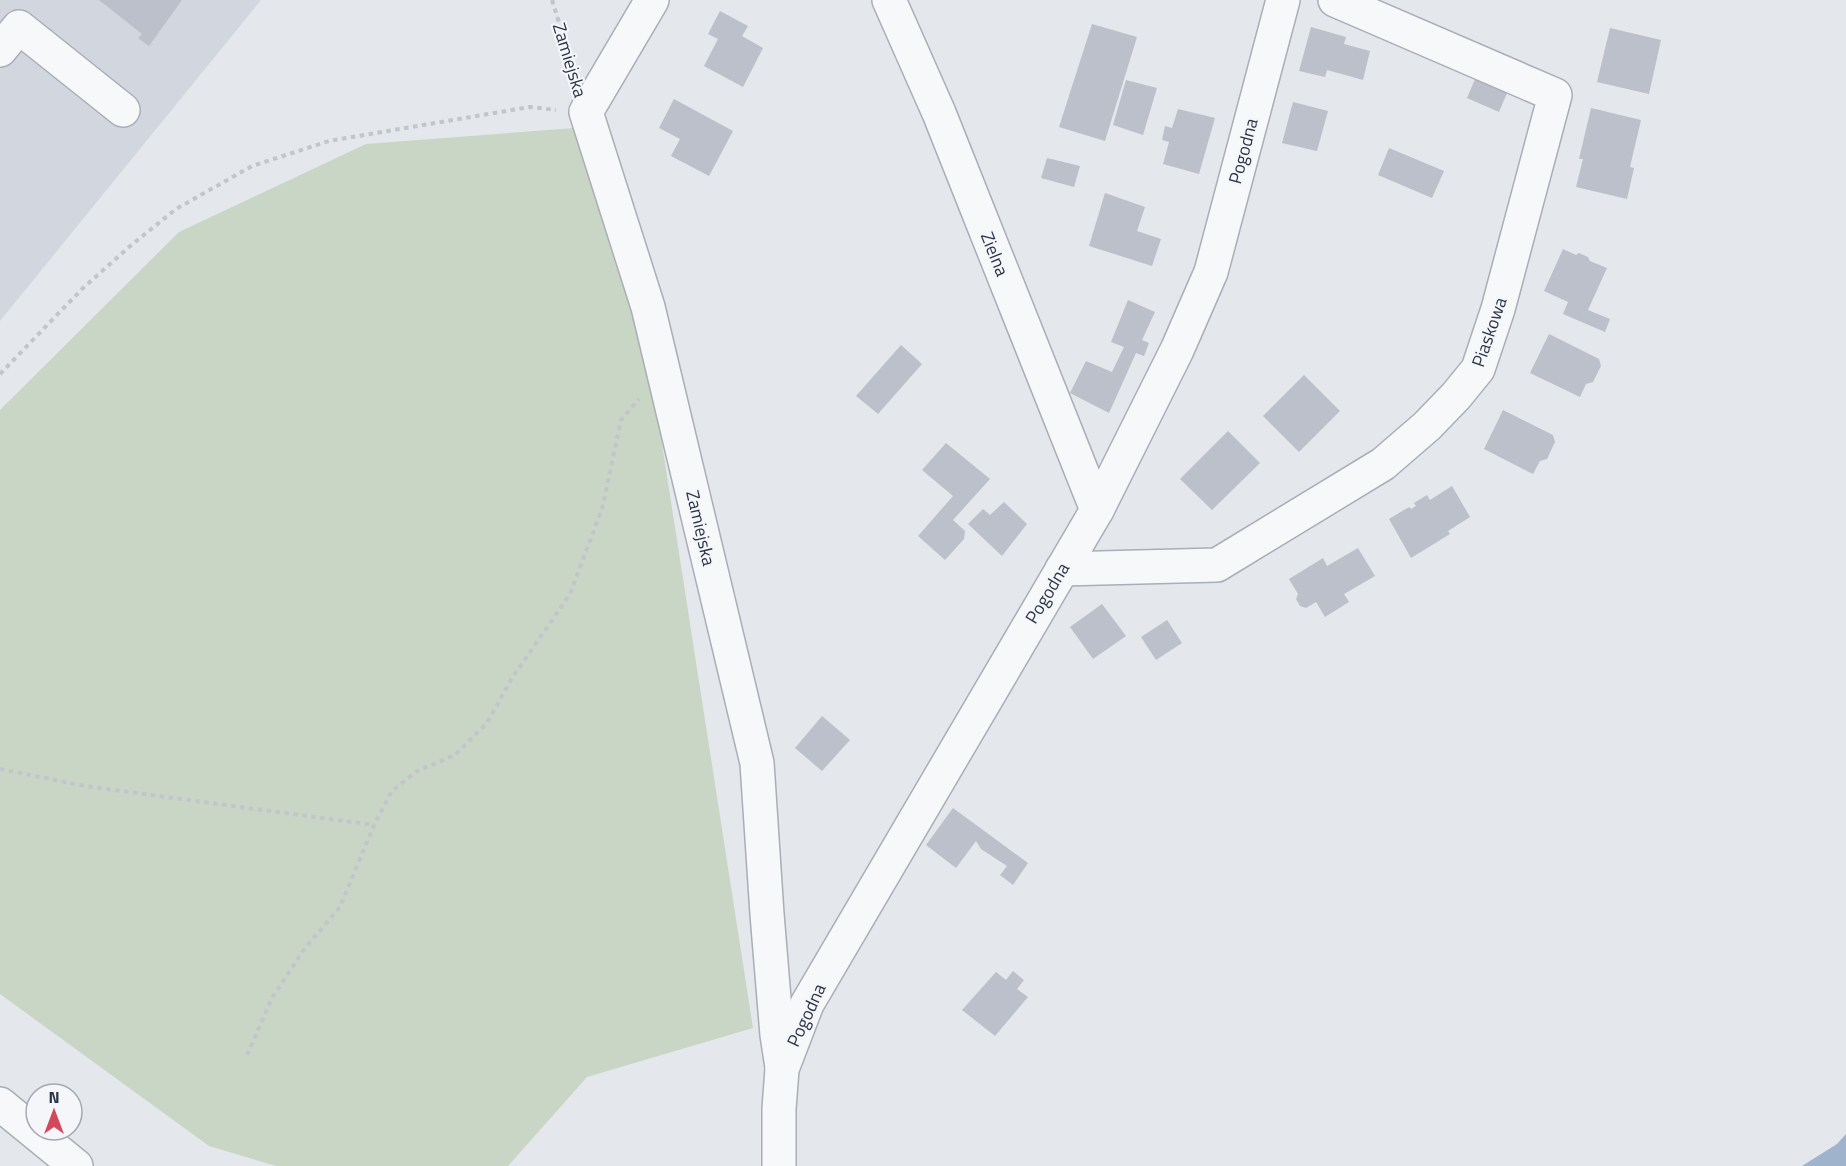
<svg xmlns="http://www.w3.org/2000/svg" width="1846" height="1166" viewBox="0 0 1846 1166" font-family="'Titillium Web',sans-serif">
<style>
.built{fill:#d2d6de}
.green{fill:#c9d6c5}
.water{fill:#9fb4cc}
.building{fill:#bbc0ca}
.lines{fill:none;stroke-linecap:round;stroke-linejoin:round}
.minor-casing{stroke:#a9aeb7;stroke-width:36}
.path{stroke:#c2c5cb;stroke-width:4;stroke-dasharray:4.5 4.5;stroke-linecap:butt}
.minor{stroke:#f7f8fa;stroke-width:33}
.labels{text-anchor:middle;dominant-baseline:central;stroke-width:4.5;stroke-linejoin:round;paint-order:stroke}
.street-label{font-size:18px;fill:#2b3445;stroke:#f4f6f9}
</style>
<rect width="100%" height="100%" fill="#e4e7ec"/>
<!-- built -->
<polygon class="built" points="0,0 261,0 0,321"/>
<!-- green -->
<polygon class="green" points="574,128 648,354 753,1028 587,1077 508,1166 276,1166 209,1146 0,994 0,410 179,232 366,144"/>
<!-- water -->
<polygon class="water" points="1846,1134 1846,1166 1802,1166 1837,1144"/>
<!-- building -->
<g class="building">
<polygon points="99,0 182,0 149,46 138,38 142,34"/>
<polygon points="720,11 748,26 742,36 763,48 743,87 704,66 718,39 708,34"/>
<polygon points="1092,24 1137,37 1105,141 1059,127"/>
<polygon points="1311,27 1346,37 1344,44 1370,51 1363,80 1327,70 1325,77 1299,71"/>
<polygon points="1610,28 1661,40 1649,94 1597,82"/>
<polygon points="1478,72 1510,86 1499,112 1467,98"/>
<polygon points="1126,80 1157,88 1143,135 1113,125"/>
<polygon points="674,99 733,131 709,176 671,156 680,139 659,128"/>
<polygon points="1293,102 1328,111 1317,151 1282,143"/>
<polygon points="1591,108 1641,120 1630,167 1634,168 1627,199 1576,187 1583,159 1579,159"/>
<polygon points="1178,109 1215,118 1199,174 1163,164 1169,142 1162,140 1165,126 1172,128"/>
<polygon points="1389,148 1444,171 1432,198 1378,175"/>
<polygon points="1047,158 1080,166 1074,187 1041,178"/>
<polygon points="1105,193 1145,207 1137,231 1161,239 1152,266 1089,246"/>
<polygon points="1563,249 1576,255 1579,253 1588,257 1590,261 1607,268 1588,310 1610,319 1605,332 1563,314 1568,302 1544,291"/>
<polygon points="1128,300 1155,312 1142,340 1149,343 1144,356 1136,353 1109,413 1070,393 1086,361 1112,372 1124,347 1111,342"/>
<polygon points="1549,334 1599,359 1601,366 1593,382 1586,384 1580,397 1530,373"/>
<polygon points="901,345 922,364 878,414 856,396"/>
<polygon points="1304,375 1340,411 1299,452 1263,416"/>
<polygon points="1503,410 1553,435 1555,442 1547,459 1540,461 1533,474 1484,449"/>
<polygon points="1228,431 1260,463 1212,510 1180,479"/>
<polygon points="946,443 990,479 953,520 965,531 964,539 945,560 918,536 953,496 922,470"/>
<polygon points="1452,486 1470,517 1448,531 1450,534 1411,558 1389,519 1409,507 1411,509 1416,506 1414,503 1427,495 1430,500"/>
<polygon points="1004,502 1027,524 1002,556 968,524 983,509 990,515"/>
<polygon points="1358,548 1375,576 1344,594 1349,602 1325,617 1316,602 1306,608 1300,606 1296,599 1298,594 1289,579 1323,558 1327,566"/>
<polygon points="1102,604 1126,636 1093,659 1070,627"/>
<polygon points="1167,620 1182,643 1156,660 1141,637"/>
<polygon points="822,716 850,740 822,771 795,748"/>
<polygon points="953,808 1028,863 1013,885 1000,875 1007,866 981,849 976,841 956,868 926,845"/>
<polygon points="1013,971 1024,980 1017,989 1028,997 995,1036 962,1010 996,972 1006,980"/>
</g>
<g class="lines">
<defs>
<g id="minor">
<polyline points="652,0 586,112 648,307 757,763 767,914 777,1035 782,1067"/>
<polyline points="889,0 939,113 1097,510"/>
<polyline points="0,50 19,27 123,110"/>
<polyline points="1062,569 1217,565 1383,464 1427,426 1456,396 1478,369 1498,309 1555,95 1335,0"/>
<polyline points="0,1104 76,1166"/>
<polyline points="779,1166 779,1109 782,1069 807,1004 1097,510 1177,350 1211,272 1283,0"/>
</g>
</defs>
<!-- minor casing -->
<use href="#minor" class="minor-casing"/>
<!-- path -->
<g class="path">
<polyline points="552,0 574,71"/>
<polyline points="0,374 82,289 129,247 176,209 252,166 329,141 530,107 556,110"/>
<polyline points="0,769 85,786 374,825"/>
<polyline points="247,1055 272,998 305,948 340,907 374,825 392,791 417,771 455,755 487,723 512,678 570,594 602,509 621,420 639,399"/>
</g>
<!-- minor -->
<use href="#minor" class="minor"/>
</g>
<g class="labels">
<!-- street labels -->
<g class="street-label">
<text transform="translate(570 60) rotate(73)">Zamiejska</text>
<text transform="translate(1243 151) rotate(-75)">Pogodna</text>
<text transform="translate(995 254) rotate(68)">Zielna</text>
<text transform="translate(1489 332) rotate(-71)">Piaskowa</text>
<text transform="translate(701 528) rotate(77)">Zamiejska</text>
<text transform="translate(1047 593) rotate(-59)">Pogodna</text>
<text transform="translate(806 1015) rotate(-65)">Pogodna</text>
</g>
</g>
<!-- north arrow -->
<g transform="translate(54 1112)"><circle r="28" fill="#f4f6f9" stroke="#a4a8b1" stroke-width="1.5"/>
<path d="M0-4.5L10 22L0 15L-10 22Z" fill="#d1495b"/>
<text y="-9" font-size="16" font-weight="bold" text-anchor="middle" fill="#2b3445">N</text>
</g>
</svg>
